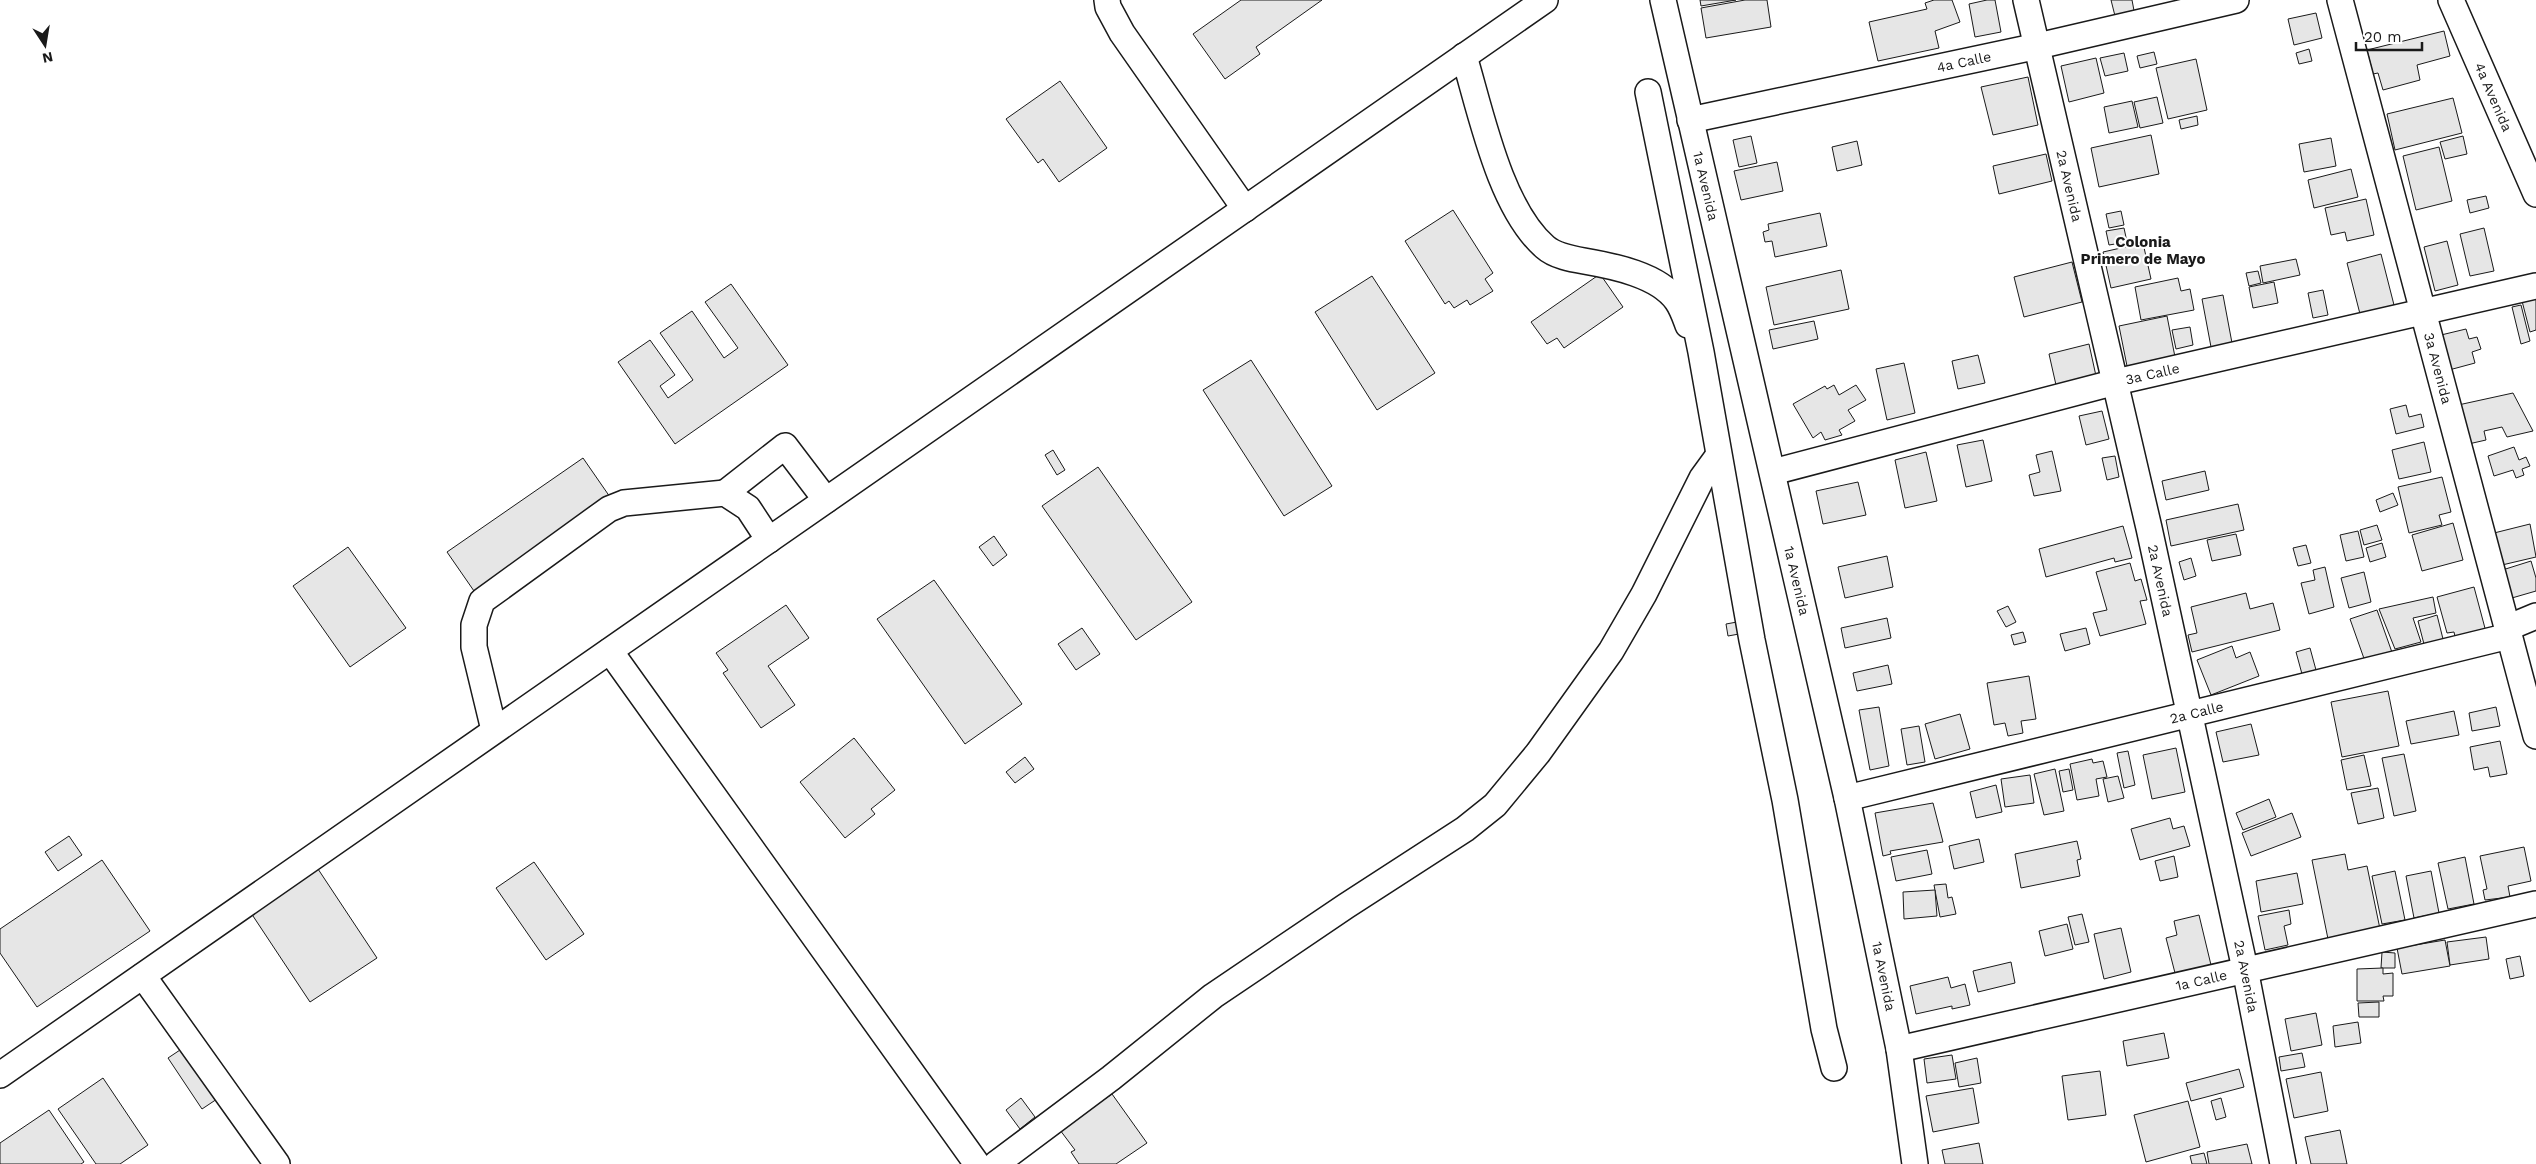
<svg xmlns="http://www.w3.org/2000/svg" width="2536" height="1164" viewBox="0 0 2536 1164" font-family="'Work Sans',sans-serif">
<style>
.building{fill:#e6e6e6;stroke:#1a1a1a}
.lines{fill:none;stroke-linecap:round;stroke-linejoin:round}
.minor-casing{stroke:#1a1a1a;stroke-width:28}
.minor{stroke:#fff;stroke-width:25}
.labels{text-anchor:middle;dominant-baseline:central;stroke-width:4;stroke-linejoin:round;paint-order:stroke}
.street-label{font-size:14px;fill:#1a1a1a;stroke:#fff}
.neighbourhood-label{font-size:15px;font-weight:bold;fill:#1a1a1a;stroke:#fff}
</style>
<rect width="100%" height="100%" fill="#fff"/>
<!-- building -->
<g class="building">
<polygon points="1241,0 1322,0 1256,47 1260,54 1225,79 1193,34"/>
<polygon points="1700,0 1736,0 1701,6"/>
<polygon points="1745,0 1767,0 1771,27 1706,38 1701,8"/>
<polygon points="1934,0 1952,0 1960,22 1935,31 1939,48 1878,61 1869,22 1927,9 1925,3"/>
<polygon points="1987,0 1995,0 2001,32 1975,37 1969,4"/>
<polygon points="2111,0 2132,0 2135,16 2116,20"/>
<polygon points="2316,13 2322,38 2294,45 2288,19"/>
<polygon points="2444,31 2450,56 2417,65 2420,80 2383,90 2378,73 2373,74 2367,50"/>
<polygon points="2309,49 2312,61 2299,64 2296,53"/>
<polygon points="2154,52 2157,64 2140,68 2137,56"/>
<polygon points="2124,53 2128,71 2105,76 2100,58"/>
<polygon points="2096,58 2104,93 2069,102 2061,66"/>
<polygon points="2196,59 2207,110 2168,119 2156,68"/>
<polygon points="2028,77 2038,125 1993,135 1981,87"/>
<polygon points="1060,81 1107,148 1059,182 1043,159 1038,163 1006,119"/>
<polygon points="2157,97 2163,123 2140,128 2134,102"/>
<polygon points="2453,98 2462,133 2395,150 2387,114"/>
<polygon points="2132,101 2138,127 2109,133 2104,107"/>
<polygon points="2197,116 2198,125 2181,129 2179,120"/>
<polygon points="2151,135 2159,174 2099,187 2091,148"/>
<polygon points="1751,136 1757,163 1739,167 1733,140"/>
<polygon points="2463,136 2467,154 2445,159 2440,142"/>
<polygon points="2331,138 2336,166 2304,172 2299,144"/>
<polygon points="1857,141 1862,165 1837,171 1832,147"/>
<polygon points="2439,147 2452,201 2416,210 2403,156"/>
<polygon points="2046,154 2052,181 1999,194 1993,166"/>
<polygon points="1777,162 1783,191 1741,200 1734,171"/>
<polygon points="2351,169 2358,197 2314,208 2308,180"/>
<polygon points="2486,196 2489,208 2470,213 2467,200"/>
<polygon points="2366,199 2374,235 2347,241 2345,232 2331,235 2325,208"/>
<polygon points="1453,210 1493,273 1485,279 1493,291 1470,305 1467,300 1454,308 1449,301 1445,304 1405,241"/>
<polygon points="2121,211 2124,225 2109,228 2106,214"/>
<polygon points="1820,213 1827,246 1775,257 1772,241 1765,242 1763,232 1769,230 1768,224"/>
<polygon points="2124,228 2127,242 2109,245 2106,231"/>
<polygon points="2484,228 2494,271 2470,276 2460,234"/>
<polygon points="2447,241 2458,285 2435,291 2424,247"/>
<polygon points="2143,243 2151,279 2111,288 2103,252"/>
<polygon points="2381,254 2394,305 2360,314 2347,263"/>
<polygon points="2296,259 2300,275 2263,283 2260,266"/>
<polygon points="2072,262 2082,302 2024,317 2014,277"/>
<polygon points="1841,270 1849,309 1774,325 1766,287"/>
<polygon points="2258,271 2261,283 2249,286 2246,273"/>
<polygon points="1600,274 1623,307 1564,348 1557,338 1547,344 1531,322"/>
<polygon points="1372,276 1435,373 1377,410 1315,312"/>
<polygon points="2178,278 2181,291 2190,289 2194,310 2141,320 2135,287"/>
<polygon points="2274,282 2278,303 2253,308 2249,287"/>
<polygon points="731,284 788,365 675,444 618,362 650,340 675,375 660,386 668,398 693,380 660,333 692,311 724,358 738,348 705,302"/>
<polygon points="2323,290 2328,315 2313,318 2308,293"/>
<polygon points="2223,295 2232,343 2211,347 2202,299"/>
<polygon points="2536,297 2536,330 2530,332 2522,301"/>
<polygon points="2521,305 2530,341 2521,344 2512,307"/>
<polygon points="2167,316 2175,357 2127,366 2119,326"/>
<polygon points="1814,321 1818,339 1773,349 1769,330"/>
<polygon points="2190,327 2193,345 2176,349 2172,330"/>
<polygon points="2466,329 2469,339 2477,337 2481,349 2472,352 2475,363 2449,370 2441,335"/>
<polygon points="2089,344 2096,376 2056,385 2049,354"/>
<polygon points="1978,355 1985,383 1958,389 1952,361"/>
<polygon points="1251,360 1332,486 1284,516 1203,390"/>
<polygon points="1904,363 1915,413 1887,420 1876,369"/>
<polygon points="1834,385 1839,395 1856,385 1866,400 1848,410 1855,421 1839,430 1842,435 1825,440 1821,432 1813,438 1793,404 1825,386 1827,389"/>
<polygon points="2513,393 2533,431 2507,437 2502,427 2484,431 2486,440 2464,445 2449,407"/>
<polygon points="2406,405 2409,417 2421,414 2424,427 2396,434 2390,409"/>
<polygon points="2102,411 2109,439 2086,445 2079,416"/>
<polygon points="1983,440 1992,481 1966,487 1957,445"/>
<polygon points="2424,442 2431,472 2399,479 2392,450"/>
<polygon points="2514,447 2519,460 2526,457 2530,466 2522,469 2524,475 2516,478 2513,470 2494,476 2488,456"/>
<polygon points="1053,450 1065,470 1057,475 1045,455"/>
<polygon points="2052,451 2061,491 2034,496 2029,475 2040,472 2036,455"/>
<polygon points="1926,452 1937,501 1905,508 1895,460"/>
<polygon points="2115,456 2119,477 2107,480 2102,458"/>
<polygon points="583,458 610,497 474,591 447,552"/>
<polygon points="1098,467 1192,602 1136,640 1042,506"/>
<polygon points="2205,471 2209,490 2166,500 2162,481"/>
<polygon points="2442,477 2451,512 2439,515 2442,525 2409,533 2398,487"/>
<polygon points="1858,482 1866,515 1823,524 1816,491"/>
<polygon points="2393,493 2398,505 2380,512 2376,500"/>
<polygon points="2238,504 2244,530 2171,546 2166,520"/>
<polygon points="2453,523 2463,560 2422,571 2412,535"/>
<polygon points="2530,524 2536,557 2502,565 2494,533"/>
<polygon points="2377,525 2382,540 2364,545 2360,530"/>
<polygon points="2123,526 2132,558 2115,562 2114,558 2046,577 2039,549"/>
<polygon points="2358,531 2364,557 2346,561 2340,535"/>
<polygon points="2236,534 2241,555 2212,561 2207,540"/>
<polygon points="994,536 1007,555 993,566 979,547"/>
<polygon points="2382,543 2386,557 2370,562 2366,548"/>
<polygon points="2306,545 2311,563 2298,566 2293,548"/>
<polygon points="348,547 406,628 350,667 293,586"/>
<polygon points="1887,556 1893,587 1845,598 1838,567"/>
<polygon points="2191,558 2196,576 2184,580 2179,562"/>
<polygon points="2531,561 2536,578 2536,591 2505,600 2496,572"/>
<polygon points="2130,563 2135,581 2141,579 2147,600 2140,601 2146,624 2100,636 2093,613 2107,610 2096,572"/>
<polygon points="2325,567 2334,607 2309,614 2301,583 2315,580 2313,570"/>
<polygon points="2364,572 2371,602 2349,608 2341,578"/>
<polygon points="934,580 1022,704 965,744 877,619"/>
<polygon points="2474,587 2486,632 2456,641 2454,632 2447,633 2437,597"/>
<polygon points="2246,593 2250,609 2273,603 2280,630 2192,652 2188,635 2197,633 2191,607"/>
<polygon points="2433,597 2436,613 2413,618 2421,642 2395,649 2379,609"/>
<polygon points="786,605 809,638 768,666 795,705 761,728 723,673 728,670 716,653"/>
<polygon points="2008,606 2016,622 2006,627 1997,611"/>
<polygon points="2377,610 2394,658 2367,667 2350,619"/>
<polygon points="2437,615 2444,643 2425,648 2418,621"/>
<polygon points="1887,618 1891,638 1845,648 1841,628"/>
<polygon points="1737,622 1739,634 1728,636 1726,624"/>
<polygon points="1082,628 1100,654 1076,670 1058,644"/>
<polygon points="2086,628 2090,644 2065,651 2060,634"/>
<polygon points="2023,632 2026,642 2014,645 2011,635"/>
<polygon points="2232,646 2236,658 2250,652 2259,676 2211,695 2197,660"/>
<polygon points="2310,648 2316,670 2302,674 2296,652"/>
<polygon points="1888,665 1892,684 1857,691 1853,673"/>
<polygon points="2029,676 2036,719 2021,721 2023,733 2008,736 2005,723 1994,725 1987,683"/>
<polygon points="2388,691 2399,746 2342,757 2331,702"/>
<polygon points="1879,707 1889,766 1870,770 1859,710"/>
<polygon points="2496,707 2500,726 2472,731 2469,713"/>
<polygon points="2454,711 2459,735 2411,744 2406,721"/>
<polygon points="1960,714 1970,749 1935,759 1925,724"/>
<polygon points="2251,724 2259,755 2223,762 2216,732"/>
<polygon points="1919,726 1925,762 1907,765 1901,729"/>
<polygon points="854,738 895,790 871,809 875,814 845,838 800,782"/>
<polygon points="2500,741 2507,774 2490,777 2488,767 2474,770 2470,747"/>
<polygon points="2176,748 2185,792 2152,799 2143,755"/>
<polygon points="2128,751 2135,785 2124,788 2117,753"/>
<polygon points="2404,754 2416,811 2394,816 2382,758"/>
<polygon points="2364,755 2371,786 2347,790 2341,760"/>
<polygon points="1025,757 1034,769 1015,783 1006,772"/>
<polygon points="2092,759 2093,763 2103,761 2107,777 2096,779 2099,796 2077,800 2070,764"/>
<polygon points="2055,769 2064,811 2044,815 2034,774"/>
<polygon points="2069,769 2073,790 2063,792 2059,771"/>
<polygon points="2030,775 2034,803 2005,807 2001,779"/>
<polygon points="2118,776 2124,798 2108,802 2103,779"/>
<polygon points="1996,785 2002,812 1976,818 1970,792"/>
<polygon points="2378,788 2384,818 2358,824 2351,793"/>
<polygon points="2269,799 2276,817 2243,830 2236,813"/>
<polygon points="1933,803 1943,842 1890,851 1891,854 1883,856 1875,813"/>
<polygon points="2292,813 2301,837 2251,856 2242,833"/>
<polygon points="2170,818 2173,829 2184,826 2190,846 2140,860 2131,829"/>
<polygon points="69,836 82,855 58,871 45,852"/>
<polygon points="1979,839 1984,862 1954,869 1949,846"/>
<polygon points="2077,841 2081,859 2077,860 2080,876 2021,888 2015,854"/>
<polygon points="2524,847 2531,881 2508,886 2510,897 2485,900 2483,890 2487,889 2480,856"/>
<polygon points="1927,850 1932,874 1896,881 1891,857"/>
<polygon points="2345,854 2348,870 2367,866 2380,929 2328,939 2312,860"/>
<polygon points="2174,856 2178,877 2160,881 2155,861"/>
<polygon points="2465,857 2474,904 2448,909 2438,863"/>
<polygon points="102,860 150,931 37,1007 0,953 0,929"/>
<polygon points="534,862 584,934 546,960 496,888"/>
<polygon points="318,869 377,958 310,1002 251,913"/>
<polygon points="2395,871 2405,920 2382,924 2372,876"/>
<polygon points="2431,871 2439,913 2414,918 2406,876"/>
<polygon points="2297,873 2303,904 2261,912 2256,881"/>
<polygon points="1946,884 1948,898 1952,897 1956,914 1940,917 1934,885"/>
<polygon points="1935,890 1937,916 1904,919 1903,892"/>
<polygon points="2289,910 2291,924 2284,926 2288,945 2265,950 2258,916"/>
<polygon points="2082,914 2089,942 2075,945 2068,917"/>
<polygon points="2199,915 2211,965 2175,973 2166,938 2177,935 2174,921"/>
<polygon points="2067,924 2073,949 2045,956 2039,931"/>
<polygon points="2121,928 2131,972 2104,979 2094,934"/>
<polygon points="2486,937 2489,959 2450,965 2447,942"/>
<polygon points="2445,940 2450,966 2402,974 2397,948"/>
<polygon points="2382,952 2395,953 2395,968 2381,968"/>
<polygon points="2520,956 2524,976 2510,979 2506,959"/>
<polygon points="2011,962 2015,983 1978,992 1973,971"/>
<polygon points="2383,968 2383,974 2393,973 2393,996 2383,996 2384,1001 2357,1001 2357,969"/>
<polygon points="1948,977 1951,988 1965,984 1970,1005 1952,1009 1952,1006 1916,1014 1910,986"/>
<polygon points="2379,1002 2379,1017 2359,1017 2358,1003"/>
<polygon points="2316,1013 2322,1045 2291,1051 2285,1019"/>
<polygon points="2358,1022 2361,1043 2335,1047 2333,1026"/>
<polygon points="2164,1033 2169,1058 2127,1066 2123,1041"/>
<polygon points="186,1046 220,1097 202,1109 168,1058"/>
<polygon points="2302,1053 2305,1067 2281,1071 2279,1057"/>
<polygon points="1952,1055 1956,1079 1927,1083 1924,1059"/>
<polygon points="1977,1058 1981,1083 1959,1087 1955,1063"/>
<polygon points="2239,1069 2244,1087 2191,1101 2186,1083"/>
<polygon points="2100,1071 2106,1115 2068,1120 2062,1076"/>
<polygon points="2321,1072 2328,1111 2294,1118 2286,1079"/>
<polygon points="103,1078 148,1145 120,1164 96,1164 58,1109"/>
<polygon points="1973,1088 1979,1123 1933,1132 1926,1096"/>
<polygon points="1112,1094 1147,1143 1116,1164 1079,1164 1071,1152 1075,1150 1060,1130"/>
<polygon points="1021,1098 1035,1117 1020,1129 1006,1110"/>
<polygon points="2221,1098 2226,1117 2216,1120 2211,1101"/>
<polygon points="2188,1101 2200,1147 2146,1162 2134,1115"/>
<polygon points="49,1110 84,1162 81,1164 0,1164 0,1143"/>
<polygon points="2340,1130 2347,1164 2311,1164 2305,1137"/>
<polygon points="1979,1143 1983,1164 1945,1164 1942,1150"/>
<polygon points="2247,1144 2252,1164 2209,1164 2207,1152"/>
<polygon points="2204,1153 2207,1164 2192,1164 2190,1156"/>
</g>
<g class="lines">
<defs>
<g id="minor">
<polyline points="1107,0 1108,7 1122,33 1245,209"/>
<path id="s1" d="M1663,0l184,798 52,251 16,115"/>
<path id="s2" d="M2026,0l123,528 96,441 38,195"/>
<path id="s3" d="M2340,0l196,736"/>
<path id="s4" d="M2451,0l85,194"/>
<path d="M1464,56c17,57 36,152 81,191 10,9 27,12 39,14 29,5 75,14 93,40 5,7 8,16 11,24"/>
<polyline points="1648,92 1701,352 1752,640 1785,800 1824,1029 1834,1068"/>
<path id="s5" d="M1690,120l348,-74 198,-46"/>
<path id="s6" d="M1773,472l343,-90 420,-96"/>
<polyline points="725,493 785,446 826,500"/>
<polyline points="610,651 977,1164"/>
<polyline points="494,730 474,647 474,625 482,601 609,509 624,503 725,493 748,508 769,540"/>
<path id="s7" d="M1847,798l662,-162 3,-10 24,-10"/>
<polyline points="143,976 277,1164"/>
<path id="s8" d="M1899,1049l637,-145"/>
<polyline points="0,1075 1545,0"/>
<polyline points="996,1164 1111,1078 1213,996 1346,906 1465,829 1495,805 1538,753 1611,651 1644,594 1702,478 1718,456"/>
</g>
</defs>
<!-- minor casing -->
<use href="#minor" class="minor-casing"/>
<!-- minor -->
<use href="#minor" class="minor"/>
</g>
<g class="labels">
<!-- street labels -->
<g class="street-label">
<text stroke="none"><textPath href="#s5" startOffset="280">4a Calle</textPath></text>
<text stroke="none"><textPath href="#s4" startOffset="106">4a Avenida</textPath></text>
<text stroke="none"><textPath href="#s1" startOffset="191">1a Avenida</textPath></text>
<text stroke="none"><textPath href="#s2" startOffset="191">2a Avenida</textPath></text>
<text stroke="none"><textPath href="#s3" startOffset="381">3a Avenida</textPath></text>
<text stroke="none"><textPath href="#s6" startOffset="392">3a Calle</textPath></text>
<text stroke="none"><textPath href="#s1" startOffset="596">1a Avenida</textPath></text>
<text stroke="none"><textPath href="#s2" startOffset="596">2a Avenida</textPath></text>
<text stroke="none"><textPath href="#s7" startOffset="360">2a Calle</textPath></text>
<text stroke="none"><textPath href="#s1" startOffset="1001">1a Avenida</textPath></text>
<text stroke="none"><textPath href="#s2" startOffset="1001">2a Avenida</textPath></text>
<text stroke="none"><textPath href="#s8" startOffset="310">1a Calle</textPath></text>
</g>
<!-- neighbourhood labels -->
<g class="neighbourhood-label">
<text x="2143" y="242">Colonia<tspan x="2143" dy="17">Primero de Mayo</tspan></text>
</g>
</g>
<!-- north arrow -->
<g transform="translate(45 45) rotate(168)" stroke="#ffffff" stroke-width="4" paint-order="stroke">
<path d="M0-4L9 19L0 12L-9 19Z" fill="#1a1a1a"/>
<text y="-8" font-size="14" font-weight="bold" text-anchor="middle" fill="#1a1a1a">N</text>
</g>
<!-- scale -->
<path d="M2356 42v8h66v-8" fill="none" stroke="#1a1a1a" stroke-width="2.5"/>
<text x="2364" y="42" font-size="15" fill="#1a1a1a" stroke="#ffffff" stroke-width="4" paint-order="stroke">20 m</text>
</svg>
